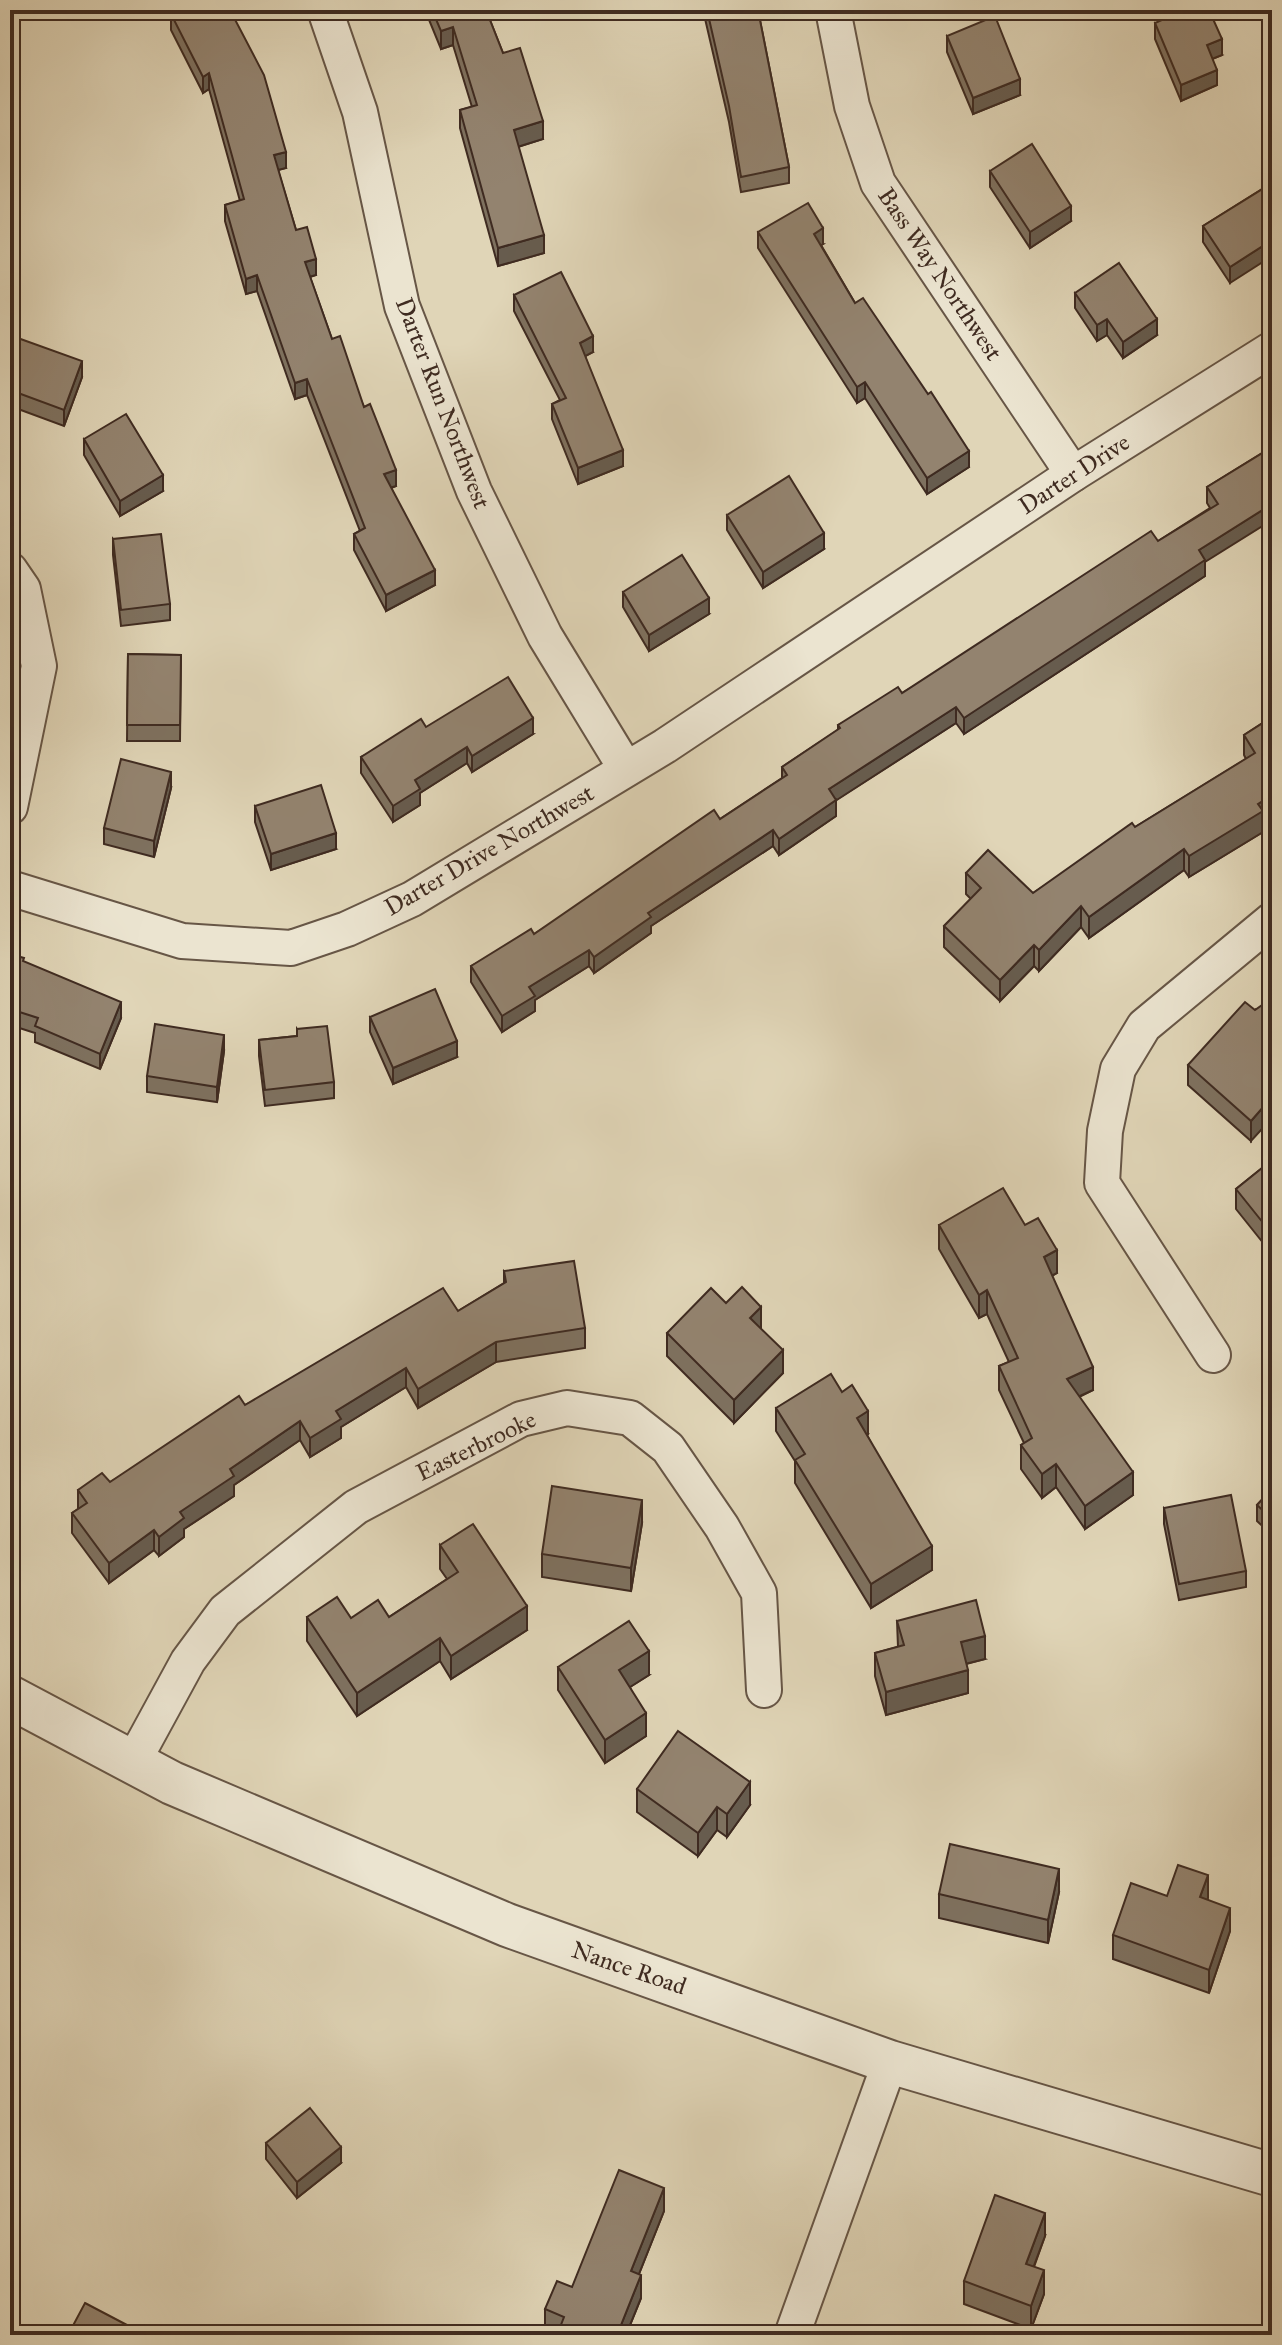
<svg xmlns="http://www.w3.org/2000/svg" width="1282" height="2345" viewBox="0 0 1282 2345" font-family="'IM FELL Great Primer',serif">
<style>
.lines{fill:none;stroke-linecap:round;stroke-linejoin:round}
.minor-casing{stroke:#675646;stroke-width:38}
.tertiary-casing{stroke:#675646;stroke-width:46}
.minor{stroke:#ebe4d0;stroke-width:34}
.tertiary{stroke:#ebe4d0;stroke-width:42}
.wall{fill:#7e715f;stroke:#3f2b21;stroke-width:2}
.shaded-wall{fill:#675c4e;stroke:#3f2b21;stroke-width:2}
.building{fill:#93836f;stroke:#3f2b21;stroke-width:2}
.labels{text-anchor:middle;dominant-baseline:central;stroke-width:7;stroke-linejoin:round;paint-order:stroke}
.street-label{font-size:24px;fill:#3f2b21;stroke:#ebe4d0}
</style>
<rect width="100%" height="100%" fill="#e0d5b7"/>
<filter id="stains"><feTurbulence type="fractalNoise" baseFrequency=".0025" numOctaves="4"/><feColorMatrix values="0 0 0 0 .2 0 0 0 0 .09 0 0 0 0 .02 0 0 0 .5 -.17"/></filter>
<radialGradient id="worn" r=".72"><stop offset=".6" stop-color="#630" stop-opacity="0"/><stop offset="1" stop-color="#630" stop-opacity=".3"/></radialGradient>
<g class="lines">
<defs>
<g id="minor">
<polyline points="325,10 360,112 402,306 474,491 545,636 626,769"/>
<polyline points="833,10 852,106 878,183 1073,474"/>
<polyline points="10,570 23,589 39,666 10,807"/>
<polyline points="10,888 182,941 291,948 347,929 412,899 665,746 1073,474 1272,349"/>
<polyline points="1213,1355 1102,1183 1105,1131 1118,1069 1144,1026 1272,920"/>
<polyline points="133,1762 188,1661 225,1611 356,1507 521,1419 567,1408 630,1418 668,1448 722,1527 759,1593 764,1690"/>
<polyline points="792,2335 890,2062"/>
</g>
<polyline id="tertiary" points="10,1697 172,1783 507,1925 890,2062 1272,2175"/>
</defs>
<!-- minor casing -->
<use href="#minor" class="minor-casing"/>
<!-- tertiary casing -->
<use href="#tertiary" class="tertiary-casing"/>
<!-- minor -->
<use href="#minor" class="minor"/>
<!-- tertiary -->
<use href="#tertiary" class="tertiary"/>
</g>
<!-- wall -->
<g class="wall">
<polygon points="425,10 486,10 503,53 543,139 518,147 544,253 498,266 460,128 460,110 472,107 453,45 441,49"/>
<polygon points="703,10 758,10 789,167 789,183 741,192 729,122"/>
<polygon points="171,14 286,168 278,170 296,230 316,275 310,277 332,339 364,407 396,486 391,488 435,585 386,611 354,550 354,534 360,531 307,395 295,399 257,291 246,294 225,221 225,205 240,201 209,89 203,93 171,30"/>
<polygon points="1155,23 1222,55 1212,59 1217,85 1181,101 1155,39"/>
<polygon points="947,36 1020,95 973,114 947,52"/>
<polygon points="990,171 1071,221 1030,248 990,187"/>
<polygon points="1272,183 1230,283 1203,242 1203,226"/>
<polygon points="758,232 823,244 821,245 855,303 969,467 927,494 865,398 857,403 758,248"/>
<polygon points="1075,293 1157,335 1123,358 1107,335 1097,341 1075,308"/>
<polygon points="514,295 593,352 585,356 623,466 578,484 552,419 552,404 560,400 514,311"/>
<polygon points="10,351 82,377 64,426 10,406"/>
<polygon points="84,439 163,491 120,516 84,455"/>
<polygon points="1272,447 1205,562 1205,576 964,734 956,723 836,800 836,816 779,855 773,846 651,926 651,933 594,973 589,966 535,1000 535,1011 502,1032 471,982 471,966 534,934 720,819 782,778 782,767 838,730 838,725 902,693 1158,541 1210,508 1207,503 1207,487"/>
<polygon points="727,515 824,549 763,588 727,530"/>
<polygon points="113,539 170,604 170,620 121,626 113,555"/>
<polygon points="623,592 709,614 649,651 623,607"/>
<polygon points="128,654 181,655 180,741 127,741"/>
<polygon points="1272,717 1272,816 1263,822 1263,832 1189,877 1184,870 1089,938 1081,927 1039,971 1034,966 1000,1001 944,947 944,926 971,899 966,894 966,873 1033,893 1135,827 1246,759 1244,755 1244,735"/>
<polygon points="426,727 533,734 472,772 467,763 420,793 420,805 393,822 361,773 361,757"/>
<polygon points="171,788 154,857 104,844 104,828"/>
<polygon points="255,806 336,849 271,870 255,822"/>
<polygon points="10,954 121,1018 100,1069 35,1042 35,1033 10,1025"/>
<polygon points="1255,1010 1251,1141 1188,1085 1188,1065"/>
<polygon points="370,1017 457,1057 393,1084 370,1032"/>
<polygon points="297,1029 334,1082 334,1098 265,1106 259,1056 259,1040 297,1036"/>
<polygon points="224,1051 217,1102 147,1092 147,1076"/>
<polygon points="1272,1160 1272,1254 1236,1209 1236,1189"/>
<polygon points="939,1225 1025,1225 1057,1273 1052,1276 1093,1390 1079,1397 1133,1495 1085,1529 1056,1487 1042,1498 1021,1469 1021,1445 1024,1443 999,1390 999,1366 1009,1362 987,1314 979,1318 939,1249"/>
<polygon points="504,1271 585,1328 585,1348 496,1362 418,1408 406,1387 341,1427 341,1438 310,1457 300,1440 234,1485 234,1496 184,1529 184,1537 159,1556 154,1550 109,1583 72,1533 72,1513 78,1509 78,1490 110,1482 245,1405 458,1311 504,1283"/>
<polygon points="726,1303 761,1329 783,1373 734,1423 667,1356 667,1333"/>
<polygon points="776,1408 868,1434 867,1435 932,1570 871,1608 795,1483 795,1461 776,1431"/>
<polygon points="1272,1489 1272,1535 1257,1521 1257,1505"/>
<polygon points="1164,1508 1246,1571 1246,1587 1179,1600 1164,1524"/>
<polygon points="642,1523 631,1591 542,1577 542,1554"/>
<polygon points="440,1545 527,1630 451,1679 440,1661 357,1716 307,1641 307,1617 351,1618 389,1617 447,1579 440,1569"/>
<polygon points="897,1621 985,1659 966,1664 968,1693 886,1715 875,1676 875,1653 898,1647"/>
<polygon points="558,1667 649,1675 630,1687 646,1736 605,1763 558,1690"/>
<polygon points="637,1789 750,1805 727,1837 717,1830 698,1856 637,1812"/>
<polygon points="1059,1892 1048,1943 939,1918 939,1894"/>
<polygon points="1167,1896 1207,1899 1230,1931 1209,1993 1113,1959 1113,1935"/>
<polygon points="266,2143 341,2163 297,2198 266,2159"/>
<polygon points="664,2211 639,2274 641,2298 626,2335 552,2335 545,2332 545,2309"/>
<polygon points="1045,2236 1034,2267 1044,2294 1031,2329 964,2304 964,2281"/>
</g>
<!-- shaded-wall -->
<g class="shaded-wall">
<polygon points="453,27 453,45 441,49 441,31"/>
<polygon points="1222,39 1222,55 1207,61 1207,45"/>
<polygon points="1217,70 1217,85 1181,101 1181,85"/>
<polygon points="209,73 209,89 203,93 203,77"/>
<polygon points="1020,79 1020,95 973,114 973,98"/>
<polygon points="543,121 543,139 514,148 514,130"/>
<polygon points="286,152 286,168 274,171 274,155"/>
<polygon points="1071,206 1071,221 1030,248 1030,232"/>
<polygon points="823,228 823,244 814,249 814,234"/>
<polygon points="544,235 544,253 498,266 498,248"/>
<polygon points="1272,240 1272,256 1230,283 1230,267"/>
<polygon points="316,259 316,275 305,278 305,262"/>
<polygon points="257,275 257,291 246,294 246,279"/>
<polygon points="1107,319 1107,335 1097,341 1097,325"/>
<polygon points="1157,319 1157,335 1123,358 1123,342"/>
<polygon points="593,336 593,352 580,359 580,343"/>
<polygon points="82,361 82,377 64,426 64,410"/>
<polygon points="307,379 307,395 295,399 295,383"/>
<polygon points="865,382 865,398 857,403 857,387"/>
<polygon points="623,450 623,466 578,484 578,468"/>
<polygon points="969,451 969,467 927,494 927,478"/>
<polygon points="396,470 396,486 384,490 384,474"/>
<polygon points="163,475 163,491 120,516 120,501"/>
<polygon points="1272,504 1272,520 1205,562 1205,576 964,734 964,718 1199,550"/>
<polygon points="824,533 824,549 763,588 763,572"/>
<polygon points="435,570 435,585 386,611 386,595"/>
<polygon points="709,598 709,614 649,651 649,635"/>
<polygon points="956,707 956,723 829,805 829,789"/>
<polygon points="533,718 533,734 472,772 472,756"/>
<polygon points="467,747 467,763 420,793 420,805 393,822 393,806 415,780"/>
<polygon points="171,772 171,788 154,857 154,841"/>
<polygon points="1272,795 1272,816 1263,822 1263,832 1189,877 1189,856 1258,804"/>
<polygon points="836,800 836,816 779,855 779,839"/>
<polygon points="773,830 773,846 651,926 651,933 594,973 594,957 648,913"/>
<polygon points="336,833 336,849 271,870 271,854"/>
<polygon points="1184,849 1184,870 1089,938 1089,917"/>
<polygon points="1081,906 1081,927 1039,971 1039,950"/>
<polygon points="1034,945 1034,966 1000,1001 1000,980"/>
<polygon points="589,950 589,966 535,1000 535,1011 502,1032 502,1016 529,987"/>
<polygon points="121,1002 121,1018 100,1069 100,1054"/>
<polygon points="224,1035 224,1051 217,1102 217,1087"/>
<polygon points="457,1041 457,1057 393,1084 393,1068"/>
<polygon points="1272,1097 1272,1118 1251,1141 1251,1121"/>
<polygon points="1057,1250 1057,1273 1044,1280 1044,1257"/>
<polygon points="987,1290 987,1314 979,1318 979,1295"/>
<polygon points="761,1307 761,1330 750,1318"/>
<polygon points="496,1342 496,1362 418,1408 418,1389"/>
<polygon points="783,1350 783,1373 734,1423 734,1400"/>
<polygon points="1093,1367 1093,1390 1067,1402 1067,1379"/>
<polygon points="406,1368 406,1387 341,1427 341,1438 310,1457 310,1438 336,1411"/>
<polygon points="868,1411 868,1434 857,1441 857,1418"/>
<polygon points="300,1421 300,1440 234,1485 234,1496 184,1529 184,1537 159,1556 159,1537 180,1512 230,1469"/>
<polygon points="1056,1464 1056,1487 1042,1498 1042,1474"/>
<polygon points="1133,1472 1133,1495 1085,1529 1085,1506"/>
<polygon points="642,1500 642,1523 631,1591 631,1568"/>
<polygon points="154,1530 154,1550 109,1583 109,1563"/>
<polygon points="932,1546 932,1570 871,1608 871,1584"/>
<polygon points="527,1606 527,1630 451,1679 451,1656"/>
<polygon points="985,1636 985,1659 961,1665 961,1642"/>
<polygon points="440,1638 440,1661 357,1716 357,1693"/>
<polygon points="649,1651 649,1675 619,1694 619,1670"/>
<polygon points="968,1670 968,1693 886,1715 886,1692"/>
<polygon points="646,1713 646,1736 605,1763 605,1740"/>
<polygon points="750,1782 750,1805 727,1837 727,1814"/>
<polygon points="717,1807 717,1830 698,1856 698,1833"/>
<polygon points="1059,1869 1059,1892 1048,1943 1048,1920"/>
<polygon points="1208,1875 1208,1898 1200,1920 1200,1897"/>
<polygon points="1230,1908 1230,1931 1209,1993 1209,1970"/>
<polygon points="341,2147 341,2163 297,2198 297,2182"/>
<polygon points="664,2188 664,2211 631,2294 631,2271"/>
<polygon points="1045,2213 1045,2236 1026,2287 1026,2264"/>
<polygon points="1044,2270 1044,2294 1031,2329 1031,2306"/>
<polygon points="641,2275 641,2298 626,2335 617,2335"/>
</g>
<!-- building -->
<g class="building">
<polygon points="179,10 230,10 264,75 286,152 274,155 296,230 307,227 316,259 305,262 332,339 340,336 364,407 370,404 396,470 384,474 435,570 386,595 354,534 365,528 307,379 295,383 257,275 246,279 225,205 244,199 209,73 203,77 171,14"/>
<polygon points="432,10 486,10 503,53 520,48 543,121 514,130 544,235 498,248 460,110 477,105 453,27 441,31"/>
<polygon points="707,10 758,10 789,167 741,177 729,106"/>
<polygon points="1184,10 1209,10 1222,39 1207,45 1217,70 1181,85 1155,23"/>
<polygon points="995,16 1020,79 973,98 947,36"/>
<polygon points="1032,144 1071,206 1030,232 990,171"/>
<polygon points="1272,183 1272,240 1230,267 1203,226"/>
<polygon points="808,203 823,228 814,234 855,303 863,298 928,394 931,392 969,451 927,478 865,382 857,387 758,232"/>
<polygon points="1119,263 1157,319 1123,342 1107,319 1097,325 1075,293"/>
<polygon points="561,272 593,336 580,343 623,450 578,468 552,404 566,398 514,295"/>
<polygon points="15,337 82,361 64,410 10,390 10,351"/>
<polygon points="126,414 163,475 120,501 84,439"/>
<polygon points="1272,447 1272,504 1199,550 1205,560 964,718 956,707 829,789 836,800 779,839 773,830 648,913 651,917 594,957 589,950 529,987 535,996 502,1016 471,966 531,929 534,934 714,810 720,819 787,775 782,767 840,728 838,725 898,687 902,693 1151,531 1158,541 1218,504 1207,487"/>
<polygon points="789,476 824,533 763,572 727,515"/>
<polygon points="161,534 170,604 121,610 113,539"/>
<polygon points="682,555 709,598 649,635 623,592"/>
<polygon points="128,654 181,655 180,725 127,725"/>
<polygon points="508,677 533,718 472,756 467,747 415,780 420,789 393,806 361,757 421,719 426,727"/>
<polygon points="1272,717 1272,795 1258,804 1263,811 1189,856 1184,849 1089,917 1081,906 1039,950 1034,945 1000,980 944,926 981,888 966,873 988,850 1033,893 1132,823 1135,827 1255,753 1244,735"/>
<polygon points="121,759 171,772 154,841 104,828"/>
<polygon points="321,785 336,833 271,854 255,806"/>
<polygon points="10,954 24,958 23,961 121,1002 100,1054 35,1026 38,1018 10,1009"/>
<polygon points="435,989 457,1041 393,1068 370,1017"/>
<polygon points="1272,998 1272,1097 1251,1121 1188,1065 1245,1002 1255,1010"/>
<polygon points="155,1024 224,1035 217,1087 147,1076"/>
<polygon points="327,1026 334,1082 265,1090 259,1040 297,1036 297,1029"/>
<polygon points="1272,1160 1272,1234 1236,1189"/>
<polygon points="1003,1188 1025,1225 1038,1218 1057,1250 1044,1257 1093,1367 1067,1379 1133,1472 1085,1506 1056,1464 1042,1474 1021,1445 1032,1438 999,1366 1018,1358 987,1290 979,1295 939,1225"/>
<polygon points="574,1261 585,1328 496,1342 418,1389 406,1368 336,1411 341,1419 310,1438 300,1421 230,1469 234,1476 180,1512 184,1518 159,1537 154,1530 109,1563 72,1513 87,1503 78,1490 102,1473 110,1482 239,1396 245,1405 443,1288 458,1311 506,1282 504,1271"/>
<polygon points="742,1287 761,1307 750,1318 783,1350 734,1400 667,1333 711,1288 726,1303"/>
<polygon points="831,1374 842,1392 852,1385 868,1411 857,1418 932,1546 871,1584 795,1460 805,1454 776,1408"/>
<polygon points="552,1486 642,1500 631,1568 542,1554"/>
<polygon points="1272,1489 1272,1519 1257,1505"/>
<polygon points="1231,1495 1246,1571 1179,1584 1164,1508"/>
<polygon points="473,1524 527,1606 451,1656 440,1638 357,1693 307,1617 337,1597 351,1618 378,1600 389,1617 458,1572 440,1545"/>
<polygon points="976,1600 985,1636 961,1642 968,1670 886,1692 875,1653 904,1645 897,1621"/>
<polygon points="629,1621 649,1651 619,1670 646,1713 605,1740 558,1667"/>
<polygon points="678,1731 750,1782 727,1814 717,1807 698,1833 637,1789"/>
<polygon points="950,1844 1059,1869 1048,1920 939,1894"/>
<polygon points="1178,1865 1208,1875 1200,1897 1230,1908 1209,1970 1113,1935 1131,1883 1167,1896"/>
<polygon points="310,2108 341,2147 297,2182 266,2143"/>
<polygon points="619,2170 664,2188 631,2271 641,2275 617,2335 557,2335 564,2317 545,2309 557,2281 572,2287"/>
<polygon points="995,2195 1045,2213 1026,2264 1044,2270 1031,2306 964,2281"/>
<polygon points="85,2303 146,2335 68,2335"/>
</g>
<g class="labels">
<!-- street labels -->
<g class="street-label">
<text transform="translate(940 274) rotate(56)">Bass Way Northwest</text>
<text transform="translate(443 403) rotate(69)">Darter Run Northwest</text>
<text transform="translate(1074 474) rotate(-33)">Darter Drive</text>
<text transform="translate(489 850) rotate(-30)">Darter Drive Northwest</text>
<text transform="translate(476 1446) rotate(-26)">Easterbrooke</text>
<text transform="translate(629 1968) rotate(19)">Nance Road</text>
</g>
</g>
<!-- margin -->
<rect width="1282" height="2345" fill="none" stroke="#e0d5b7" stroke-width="40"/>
<rect x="12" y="12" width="1258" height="2321" fill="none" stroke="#3f2b21" stroke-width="4"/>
<rect x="20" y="20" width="1242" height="2305" fill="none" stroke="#3f2b21" stroke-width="2"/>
<rect width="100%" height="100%" filter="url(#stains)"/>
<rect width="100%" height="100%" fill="url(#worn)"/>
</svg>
